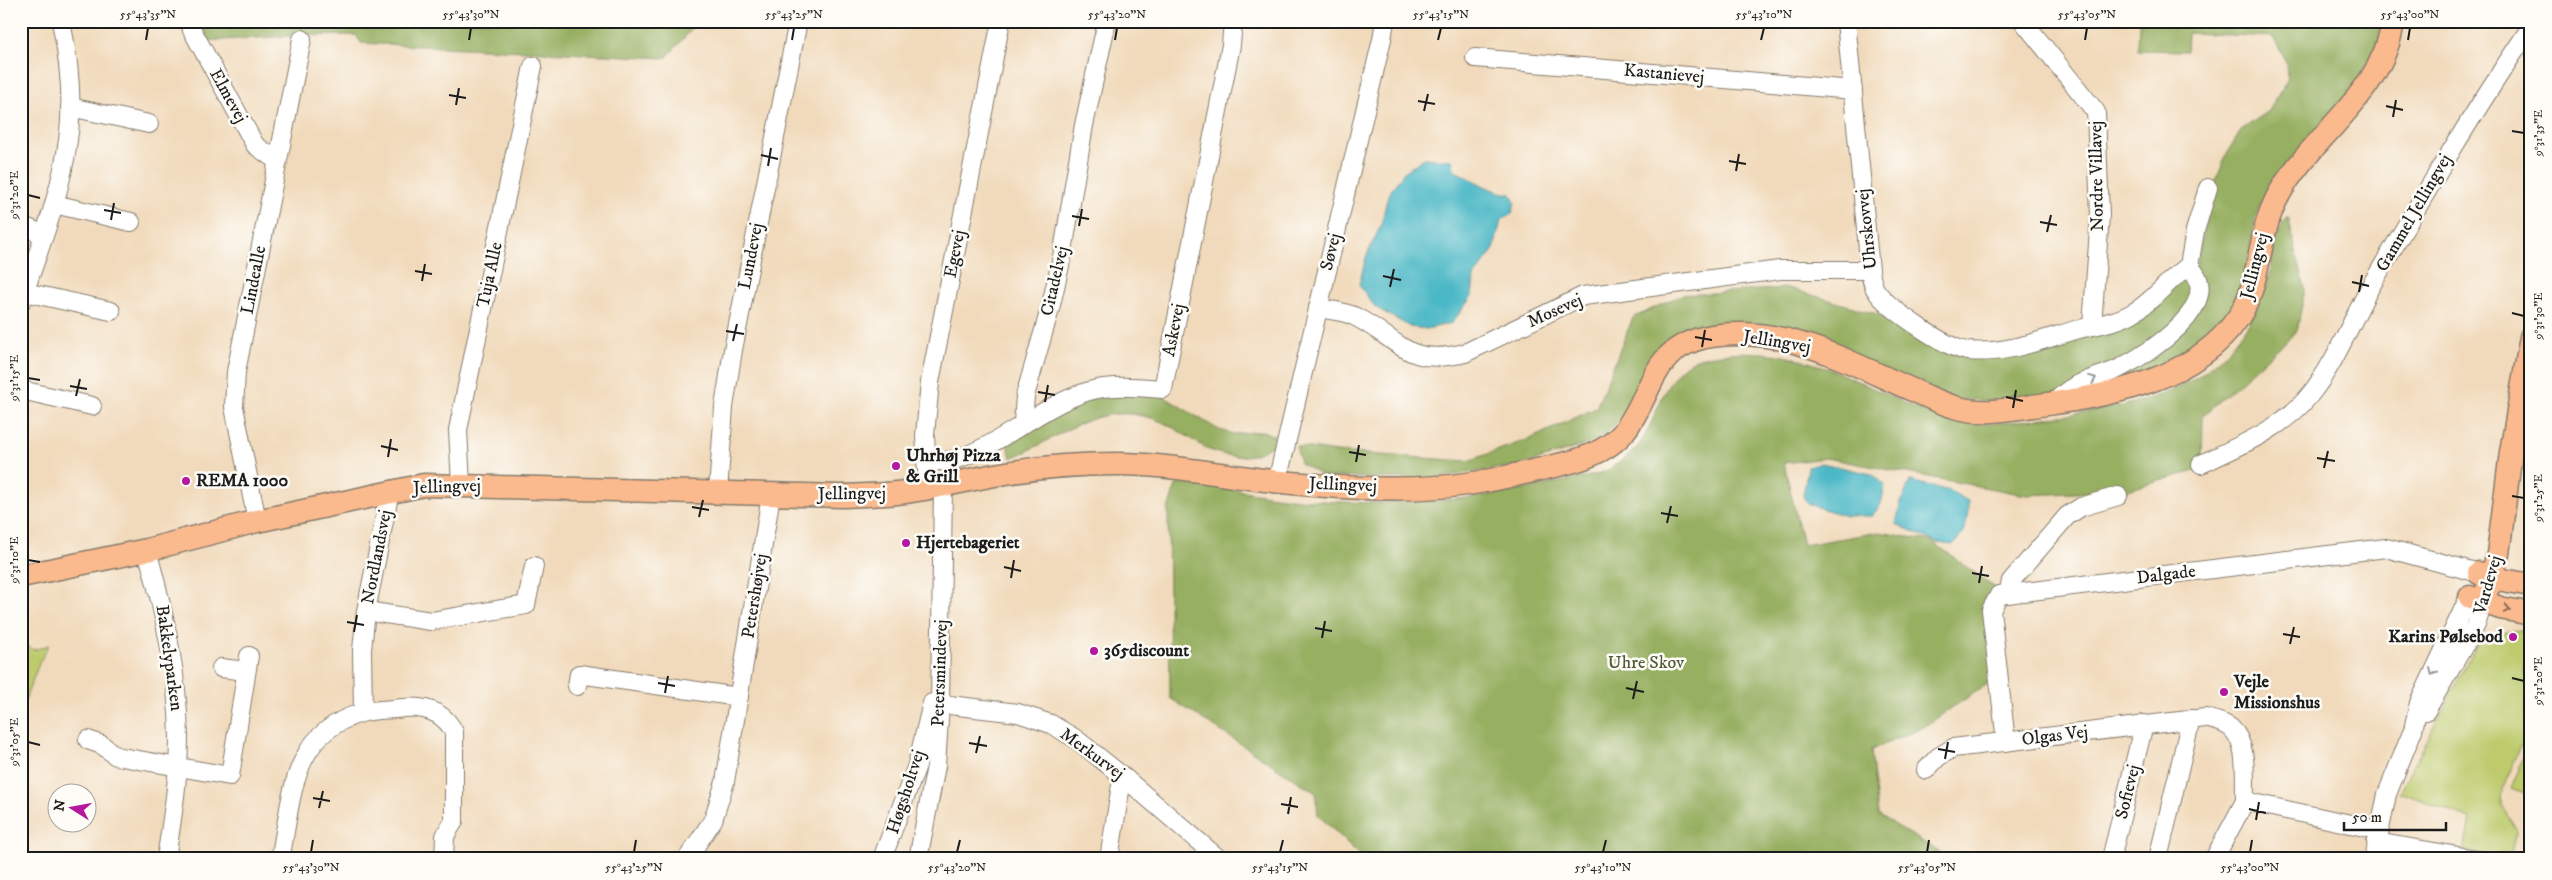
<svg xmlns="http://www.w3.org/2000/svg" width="2552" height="880" viewBox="0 0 2552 880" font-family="'IM FELL DW Pica',serif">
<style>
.green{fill:#bdcb6d;stroke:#6c7444}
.forest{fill:#96af60;stroke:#59663e}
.water{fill:#4bb8c6;stroke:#346a71}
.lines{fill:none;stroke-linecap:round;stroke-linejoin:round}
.minor-casing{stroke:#867b6c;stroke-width:20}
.major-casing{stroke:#867b6c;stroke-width:25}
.minor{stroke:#fff;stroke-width:18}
.major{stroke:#fbba8d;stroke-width:22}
.oneway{stroke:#999}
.oneway2{stroke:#8c6b54}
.ticks{fill:none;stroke:#1c1c1c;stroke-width:2}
.poi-dot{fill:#b5179e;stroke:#fdfcf7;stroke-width:2}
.labels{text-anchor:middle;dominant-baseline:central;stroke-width:5;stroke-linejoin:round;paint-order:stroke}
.street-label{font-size:18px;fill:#1c1c1c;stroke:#fdfcf7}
.poi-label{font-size:18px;font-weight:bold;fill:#1c1c1c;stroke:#fdfcf7;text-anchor:start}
.park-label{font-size:18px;fill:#545938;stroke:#fdfcf7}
.neatline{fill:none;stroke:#1c1c1c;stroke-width:2}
.ticks-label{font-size:12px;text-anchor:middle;fill:#1c1c1c}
</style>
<rect width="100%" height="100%" fill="#fdfcf7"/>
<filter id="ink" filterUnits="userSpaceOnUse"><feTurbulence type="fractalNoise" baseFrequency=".02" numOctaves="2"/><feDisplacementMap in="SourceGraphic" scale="10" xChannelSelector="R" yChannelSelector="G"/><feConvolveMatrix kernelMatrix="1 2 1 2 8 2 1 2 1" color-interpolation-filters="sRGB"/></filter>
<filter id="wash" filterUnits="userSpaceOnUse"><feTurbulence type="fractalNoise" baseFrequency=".0096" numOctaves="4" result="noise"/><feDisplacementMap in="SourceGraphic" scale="20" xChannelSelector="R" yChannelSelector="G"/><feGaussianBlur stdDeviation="1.12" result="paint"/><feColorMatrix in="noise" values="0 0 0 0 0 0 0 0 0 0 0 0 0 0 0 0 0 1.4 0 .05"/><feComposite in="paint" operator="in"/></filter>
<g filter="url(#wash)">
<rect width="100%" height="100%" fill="#f1dabb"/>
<!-- green -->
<g class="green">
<polygon points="2531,630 2524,674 2531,676 2531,722 2503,788 2502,806 2517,830 2511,859 2464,851 2470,819 2400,792 2482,635"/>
<polygon points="22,644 34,650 49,645 40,661 21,710"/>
<polygon points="2523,758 2531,761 2531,796 2511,788"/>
</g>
<!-- forest -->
<g class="forest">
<polygon points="196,21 699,21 666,58 361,43 356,35 289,36 204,41"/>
<polygon points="2139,21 2383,21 2375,53 2346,97 2278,175 2263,199 2255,221 2244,281 2235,306 2204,344 2157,369 2071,393 2010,402 1956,399 1747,326 1707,325 1673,338 1653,354 1619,421 1606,434 1591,443 1522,465 1428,479 1324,477 1300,463 1296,446 1337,452 1468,461 1532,438 1596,408 1633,318 1681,295 1788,288 1877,314 1953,354 2089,335 2196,265 2212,190 2228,151 2241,130 2269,111 2288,78 2287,64 2273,37 2188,33 2187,51 2138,50"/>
<path d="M2288,217l17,72 -8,42 -94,85 -1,53 -78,22 -98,4 -200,-37 -42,5 19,82 76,-13 53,9 68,51 -2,85 -76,51 -51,22 7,64 72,45h-586l-46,-44 -2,-22 -146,-95 -2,-189 8,-24 10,-4c37,6 75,14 112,18 87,8 176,3 261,-17 13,-3 42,-6 52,-14 9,-6 20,-14 27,-22 20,-24 25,-80 65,-89 102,-21 160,35 249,65 34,4 67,-1 101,-5 82,-11 157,-22 200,-102 5,-9 11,-20 14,-31 8,-27 2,-42 21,-67z"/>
<path d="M1102,394l61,2 56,34 15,4 29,-3 14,7 -1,6c-7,3 -16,9 -24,11 -42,8 -61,-22 -95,-35 -7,-3 -18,-5 -26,-6 -45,-4 -80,29 -120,44l-4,-16 44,-27z"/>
</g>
<!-- water -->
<g class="water">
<path d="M1424,158l28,2 3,11c19,8 34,21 56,23l4,9 -3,11 -11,6 -7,29 -20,28 -2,19 -20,27 -25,6 -17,-2 -35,-20 -16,-22 7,-28 15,-32 7,-30 15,-22z"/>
<polygon points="1821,463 1872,474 1885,485 1881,504 1872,516 1846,516 1807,504 1803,496 1808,467"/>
<path d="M1910,481l40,10 18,10c0,19 -1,32 -16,44l-14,-2 -42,-19 4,-19z"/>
</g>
</g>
<g filter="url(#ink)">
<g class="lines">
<defs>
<g id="minor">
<polyline points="190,21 192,30 255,145 277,161"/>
<path d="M1846,21l24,249c1,7 2,16 7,22 12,17 70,57 91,59 37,4 76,-12 111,-22 18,-4 39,-7 55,-17 21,-12 34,-33 55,-46l6,-35 13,-43"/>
<polyline points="2023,21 2096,112 2100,216 2092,326"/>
<polyline points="1475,58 1853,90"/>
<polyline points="70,107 149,124"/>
<polyline points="54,204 131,222"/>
<polyline points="21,225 44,235"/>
<polyline points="25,292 111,311"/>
<path d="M21,302c18,-53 40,-107 47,-162 6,-40 1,-80 -7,-119"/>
<path d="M1318,308c11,2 27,3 38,9 46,24 50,50 109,36l118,-57 197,-26h90"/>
<polyline points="21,390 92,406"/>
<path d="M2052,404c6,-5 12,-11 18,-15 15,-10 34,-13 50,-21 29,-15 108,-65 69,-102"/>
<polyline points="1023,423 1025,396 1050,309 1062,257 1084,125 1107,21"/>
<path d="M926,462c10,-1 21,0 31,-3 45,-15 83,-52 129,-67 26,-8 51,-5 77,-3l68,-344 2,-24"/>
<path d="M2201,464c38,-18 81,-35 108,-68 27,-33 42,-75 63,-112 51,-87 102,-174 159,-257"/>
<polyline points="1277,482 1382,39 1385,21"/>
<polyline points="461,484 458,430 533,66"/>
<polyline points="928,488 925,435 930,382 1001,21"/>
<polyline points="718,492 724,407 733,350 798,21"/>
<polyline points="257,521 234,407 236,372 302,39"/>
<path d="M147,550c17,61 31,124 32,187 0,41 -7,82 -13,122"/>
<polyline points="2008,594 2011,581 2067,516 2081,507 2118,496"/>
<polyline points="366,611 431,621 526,605 534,566"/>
<polyline points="221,668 246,671"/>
<polyline points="577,686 579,674 739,697"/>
<polyline points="2426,711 2476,625 2483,603"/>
<polyline points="363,712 362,650 366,611 390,491"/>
<polyline points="88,740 102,745 116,756 230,776 249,656"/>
<polyline points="2006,742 1991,610 1999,595 2386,548 2479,573"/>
<path d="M1926,770l12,-13 15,-9 252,-30c8,2 19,4 26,10 18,16 13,51 14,73l133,29"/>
<polyline points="2376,842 2476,859"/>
<path d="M280,859c13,-62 10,-125 81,-146 13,-4 29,-3 42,-5 22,-2 41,4 51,24v89l-9,15 -1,23"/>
<polyline points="687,859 713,820 725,782 771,495"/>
<polyline points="882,859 917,765 932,703 1018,713 1051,724 1076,739 1126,779 1219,859"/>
<polyline points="918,859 936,766 940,704 943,486"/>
<polyline points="1109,859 1121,785 1126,779"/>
<polyline points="2111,859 2144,724"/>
<polyline points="2158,859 2191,719"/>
<polyline points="2214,859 2245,801"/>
<polyline points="2374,859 2387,794 2413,730 2419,703 2469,597"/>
</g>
<g id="major">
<polyline points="2479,573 2492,578 2531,585"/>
<path d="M21,576l126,-26 110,-29 167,-36 418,11c18,-1 37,-1 55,-3 37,-4 73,-14 109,-20 36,-6 75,-9 111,-9 56,0 110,13 165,18 57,6 129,10 185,2 33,-5 67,-13 100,-21 20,-5 42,-14 56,-30 32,-40 26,-87 89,-97 75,-11 137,27 203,55 13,6 28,13 43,17 26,7 55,1 82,-3 69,-9 156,-25 198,-87 24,-35 18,-81 40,-122 33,-61 106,-102 115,-175"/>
<polyline points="2470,597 2500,608 2531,614"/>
<polyline points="2483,603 2498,554 2511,452 2531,337"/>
</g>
</defs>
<!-- minor casing -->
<use href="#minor" class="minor-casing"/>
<!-- major casing -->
<use href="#major" class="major-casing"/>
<!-- minor -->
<use href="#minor" class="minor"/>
<!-- major -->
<use href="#major" class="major"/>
</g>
<!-- one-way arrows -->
<defs><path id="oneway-chevron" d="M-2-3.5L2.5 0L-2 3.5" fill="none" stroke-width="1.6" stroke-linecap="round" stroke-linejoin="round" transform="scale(1.25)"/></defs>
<g class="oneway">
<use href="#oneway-chevron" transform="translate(2093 379) rotate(-22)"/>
<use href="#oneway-chevron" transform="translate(2433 672) rotate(114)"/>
</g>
<use class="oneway2" href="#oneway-chevron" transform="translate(2507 609) rotate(11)"/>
</g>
<!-- ticks -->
<path class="ticks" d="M146,40l2,-12M469,40l2,-12M792,40l2,-12M1115,40l2,-12M1438,40l3,-12M1761,40l3,-12M2085,40l2,-12M2408,40l2,-12M449,95l17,3M1418,101l17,3M456,105l3,-17M2386,106l17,4M1424,111l4,-17M2393,117l3,-17M2512,131l12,2M761,155l17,4M1729,161l17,3M768,166l3,-18M1736,171l3,-17M28,195l12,3M104,210l17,3M1072,216l17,3M111,220l3,-17M2040,222l17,3M1079,226l3,-17M2047,232l4,-17M415,271l17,3M1383,276l18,4M422,281l3,-17M2352,282l17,4M1390,287l4,-18M2359,292l3,-17M2512,313l12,3M726,331l18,3M1695,337l17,3M733,341l4,-17M1702,347l3,-17M28,378l12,2M70,386l17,3M1038,392l17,3M76,396l4,-17M2006,397l17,4M1045,402l3,-17M2013,408l3,-18M381,446l17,4M1349,452l17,3M388,457l3,-18M2317,458l18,3M1356,462l3,-17M2324,468l4,-17M2512,496l12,2M692,507l17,3M1661,513l17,3M699,517l4,-17M1667,523l4,-17M28,560l12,2M1004,567l17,4M1972,573l17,3M1011,578l3,-18M1979,583l3,-17M347,622l17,3M1315,628l17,3M354,632l3,-17M2283,634l17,3M1322,638l3,-17M2290,644l4,-17M2512,678l12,3M658,683l17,3M1626,688l18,4M665,693l3,-17M1633,699l4,-18M28,742l12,3M969,743l18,3M1938,749l17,3M976,753l4,-17M1945,759l3,-17M313,798l17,3M1281,804l17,3M319,808l4,-17M2249,809l17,4M1288,814l3,-17M2256,820l3,-18M311,852l2,-12M634,852l2,-12M957,852l3,-12M1280,852l3,-12M1603,852l3,-12M1927,852l2,-12M2250,852l2,-12"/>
<!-- markers -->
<g class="poi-dot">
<circle cx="896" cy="466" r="5"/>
<circle cx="186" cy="481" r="5"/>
<circle cx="906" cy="543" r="5"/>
<circle cx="2513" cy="637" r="5"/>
<circle cx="1094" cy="651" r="5"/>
<circle cx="2224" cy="692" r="5"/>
</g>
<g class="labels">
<!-- street labels -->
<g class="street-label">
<text transform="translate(1664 74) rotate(5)">Kastanievej</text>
<text transform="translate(228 96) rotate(61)">Elmevej</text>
<text transform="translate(2097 176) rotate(-91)">Nordre Villavej</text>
<text transform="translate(2414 213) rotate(-60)">Gammel Jellingvej</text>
<text transform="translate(1867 229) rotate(-96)">Uhrskovvej</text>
<text transform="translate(1331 252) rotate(-76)">Søvej</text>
<text transform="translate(955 254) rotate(-79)">Egevej</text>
<text transform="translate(751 256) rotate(-79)">Lundevej</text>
<text transform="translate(2255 266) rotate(-76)">Jellingvej</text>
<text transform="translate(490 275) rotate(-78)">Tuja Alle</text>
<text transform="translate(254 280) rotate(-79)">Lindealle</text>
<text transform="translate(1055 281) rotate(-77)">Citadelvej</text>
<text transform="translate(1555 311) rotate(-24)">Mosevej</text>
<text transform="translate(1174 330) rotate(-79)">Askevej</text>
<text transform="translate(1777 342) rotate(9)">Jellingvej</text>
<text transform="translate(1343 485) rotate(2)">Jellingvej</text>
<text transform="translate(447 487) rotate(-2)">Jellingvej</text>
<text transform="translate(852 494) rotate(-1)">Jellingvej</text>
<text transform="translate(377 557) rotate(-79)">Nordlandsvej</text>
<text transform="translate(2166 575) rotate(-7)">Dalgade</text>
<text transform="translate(2488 585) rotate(-74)">Vardevej</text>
<text transform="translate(755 596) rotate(-81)">Petershøjvej</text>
<text transform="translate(169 658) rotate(82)">Bakkelyparken</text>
<text transform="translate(940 673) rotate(-88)">Petersmindevej</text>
<text transform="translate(2055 736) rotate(-7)">Olgas Vej</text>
<text transform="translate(1092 754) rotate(36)">Merkurvej</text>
<text transform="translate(906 792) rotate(-72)">Høgsholtvej</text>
<text transform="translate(2128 792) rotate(-76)">Sofievej</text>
</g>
<!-- poi labels -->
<g class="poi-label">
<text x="906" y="456">Uhrhøj Pizza<tspan x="906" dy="21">&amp; Grill</tspan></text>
<text x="196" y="481">REMA 1000</text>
<text x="916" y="543">Hjertebageriet</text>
<text x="2503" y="637" text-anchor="end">Karins Pølsebod</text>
<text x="1104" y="651">365discount</text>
<text x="2234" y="682">Vejle<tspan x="2234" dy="21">Missionshus</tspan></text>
</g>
<!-- park labels -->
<g class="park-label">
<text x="1646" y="663">Uhre Skov</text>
</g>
</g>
<!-- margin -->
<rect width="2552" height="880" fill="none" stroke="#fdfcf7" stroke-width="55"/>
<!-- north arrow -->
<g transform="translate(72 808) rotate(281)"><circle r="24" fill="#fdfcf7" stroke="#a3a29f"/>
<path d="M0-4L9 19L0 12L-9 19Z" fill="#b5179e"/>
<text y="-8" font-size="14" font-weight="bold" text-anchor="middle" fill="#1c1c1c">N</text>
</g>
<!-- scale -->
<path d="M2344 822v8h102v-8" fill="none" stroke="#1c1c1c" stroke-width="2.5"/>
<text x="2352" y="822" font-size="15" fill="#1c1c1c" stroke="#fdfcf7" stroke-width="4" paint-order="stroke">50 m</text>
<rect x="28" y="28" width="2496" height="824" class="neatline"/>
<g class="ticks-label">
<text x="148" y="18">55°43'35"N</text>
<text x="471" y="18">55°43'30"N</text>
<text x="794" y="18">55°43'25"N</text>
<text x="1117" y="18">55°43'20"N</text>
<text x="1441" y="18">55°43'15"N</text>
<text x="1764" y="18">55°43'10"N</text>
<text x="2087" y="18">55°43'05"N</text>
<text x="2410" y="18">55°43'00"N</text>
<text transform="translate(2538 133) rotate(-90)" y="4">9°31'35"E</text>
<text transform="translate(14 195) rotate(-90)" y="4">9°31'20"E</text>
<text transform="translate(2538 316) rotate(-90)" y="4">9°31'30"E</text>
<text transform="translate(14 378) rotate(-90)" y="4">9°31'15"E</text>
<text transform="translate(2538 498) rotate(-90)" y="4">9°31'25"E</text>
<text transform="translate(14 560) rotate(-90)" y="4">9°31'10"E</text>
<text transform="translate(2538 681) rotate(-90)" y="4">9°31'20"E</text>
<text transform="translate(14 742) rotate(-90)" y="4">9°31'05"E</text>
<text x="311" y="871">55°43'30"N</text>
<text x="634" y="871">55°43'25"N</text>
<text x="957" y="871">55°43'20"N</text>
<text x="1280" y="871">55°43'15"N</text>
<text x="1603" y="871">55°43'10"N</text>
<text x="1927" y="871">55°43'05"N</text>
<text x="2250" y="871">55°43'00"N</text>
</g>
</svg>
